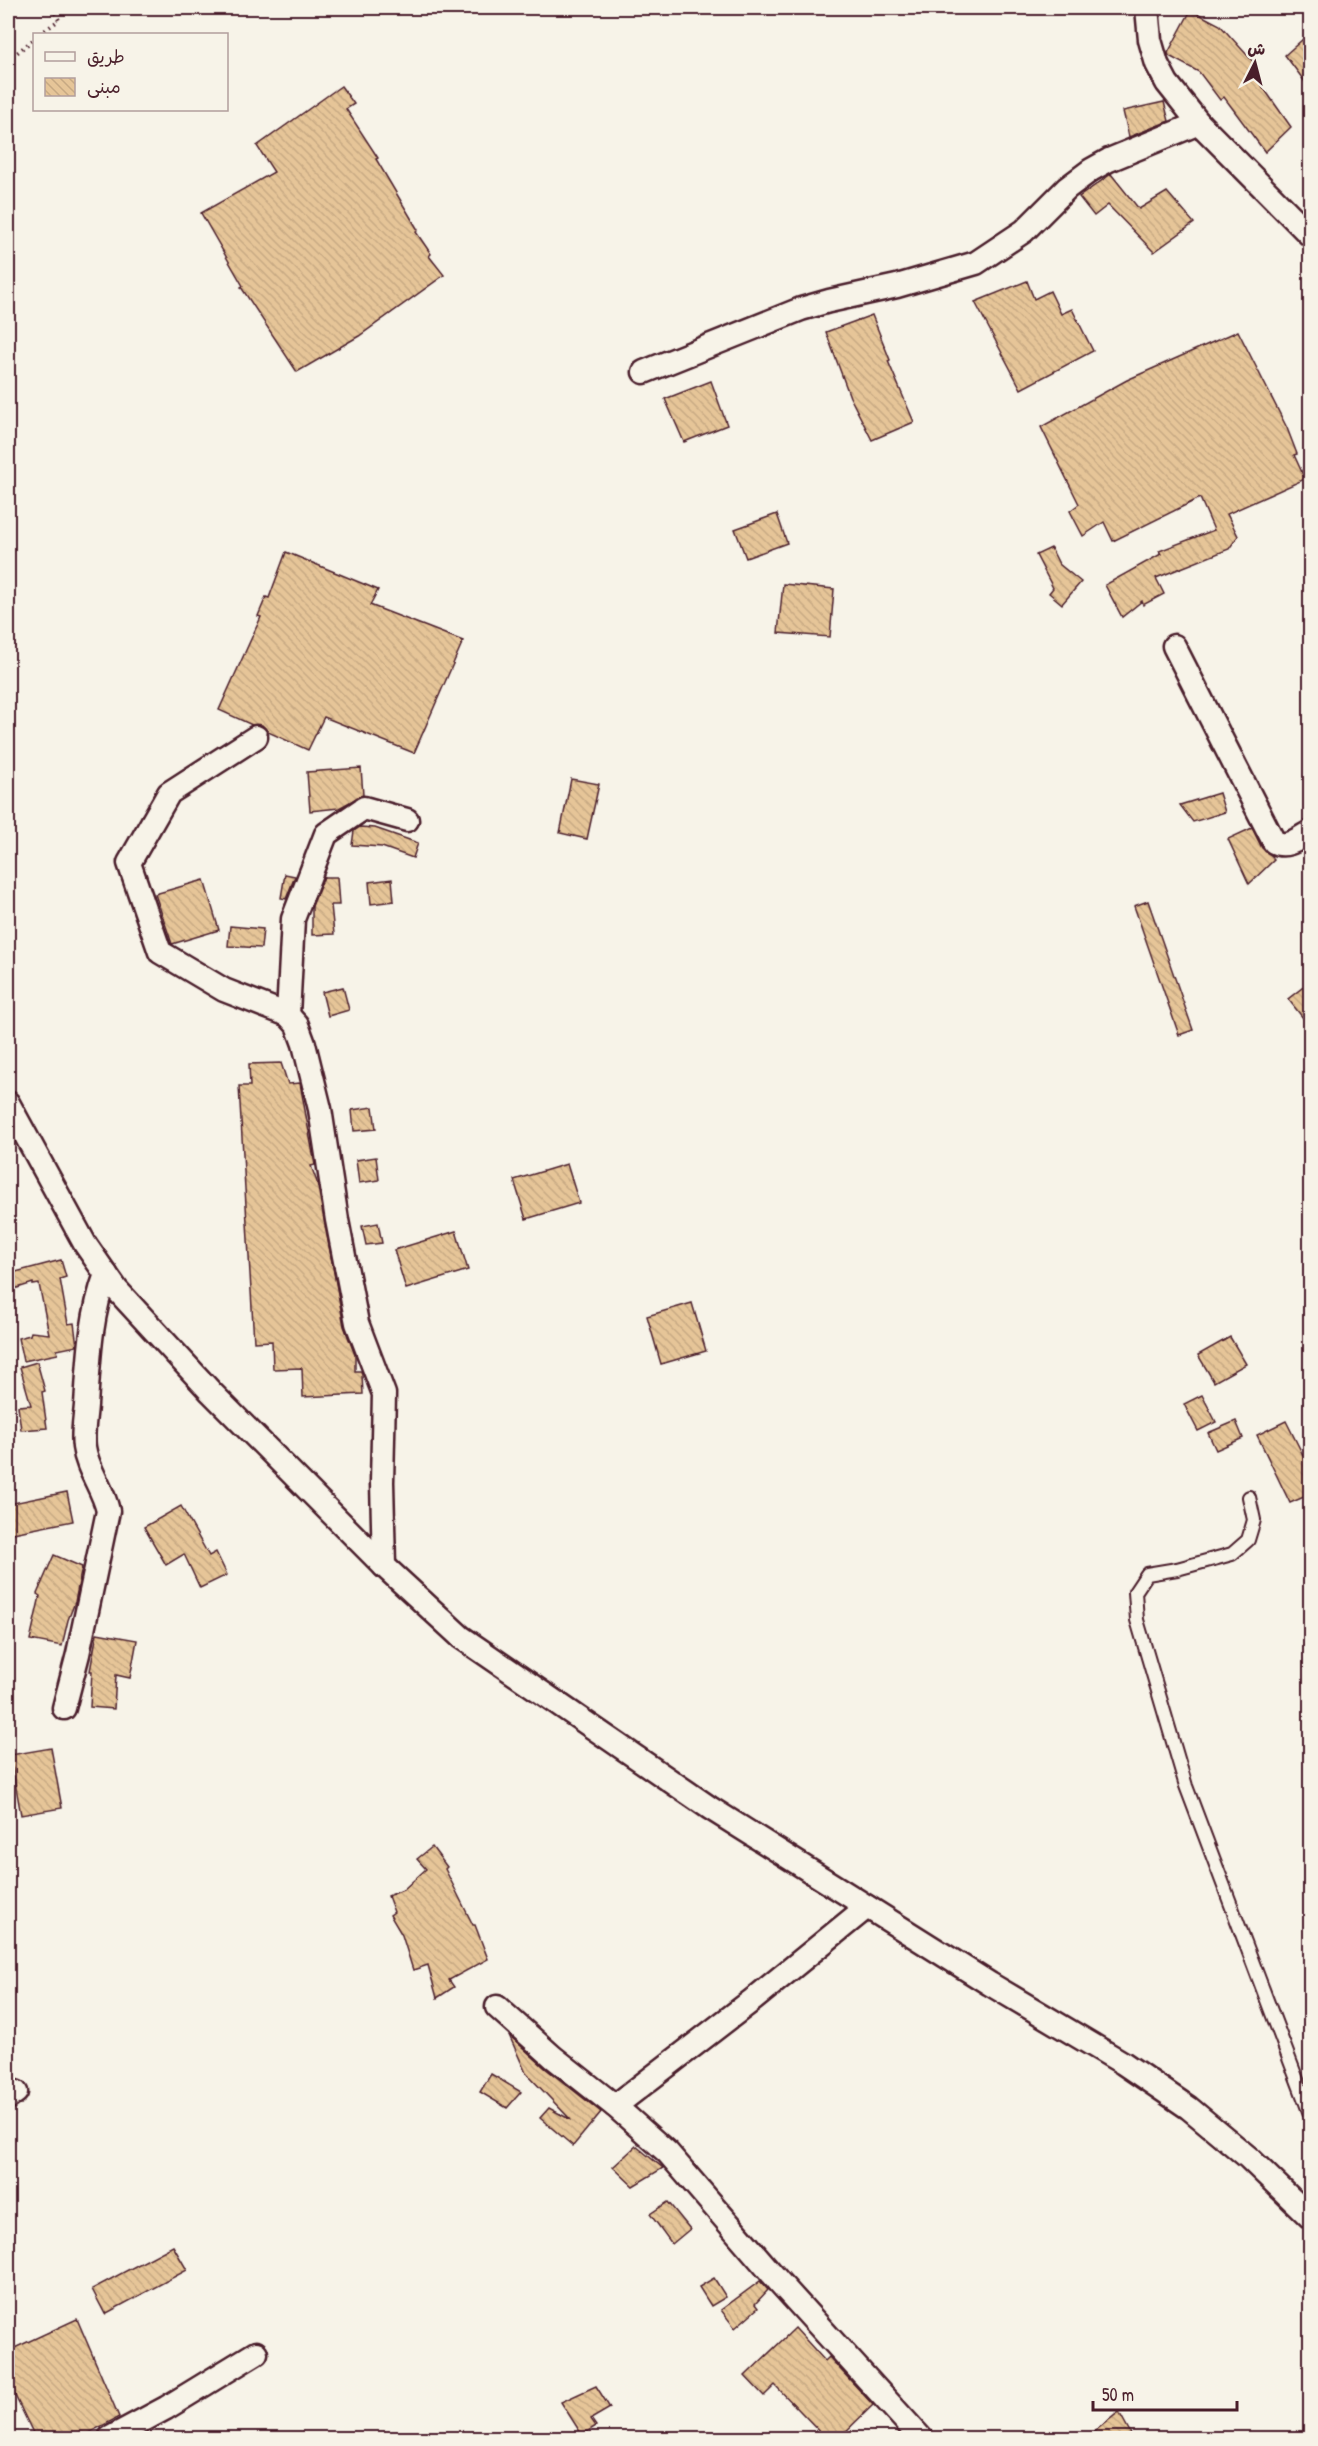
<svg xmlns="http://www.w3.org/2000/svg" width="1318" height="2446" viewBox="0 0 1318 2446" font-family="'Patrick Hand','Playpen Sans Arabic',sans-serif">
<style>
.building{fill:url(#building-back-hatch);stroke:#4a1f2b;stroke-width:1.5}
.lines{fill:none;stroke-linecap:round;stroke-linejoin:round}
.lane-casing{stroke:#4a1f2b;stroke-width:16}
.street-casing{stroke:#4a1f2b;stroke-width:27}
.path{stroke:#4a1f2b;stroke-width:4;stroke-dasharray:1.5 4.5;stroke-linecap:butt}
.lane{stroke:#f7f3e8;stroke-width:12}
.street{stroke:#f7f3e8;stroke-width:22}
</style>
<defs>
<pattern id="building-back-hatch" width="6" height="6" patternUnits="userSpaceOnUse" patternTransform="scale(1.5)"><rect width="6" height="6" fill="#e6c598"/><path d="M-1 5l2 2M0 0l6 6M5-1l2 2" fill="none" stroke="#c7a983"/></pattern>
</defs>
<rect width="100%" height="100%" fill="#f7f3e8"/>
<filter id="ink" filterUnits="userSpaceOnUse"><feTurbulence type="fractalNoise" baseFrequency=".0167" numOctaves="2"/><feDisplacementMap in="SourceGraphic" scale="12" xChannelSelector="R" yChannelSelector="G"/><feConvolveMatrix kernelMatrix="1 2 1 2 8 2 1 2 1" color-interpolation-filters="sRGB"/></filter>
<g filter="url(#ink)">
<!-- building -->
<g class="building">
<polygon points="1191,10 1220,25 1256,65 1251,70 1291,127 1265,152 1224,97 1220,100 1199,72 1169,56 1168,53"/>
<polygon points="1311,32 1311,90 1285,55"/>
<polygon points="341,86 354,104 346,109 378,158 376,159 418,230 416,232 431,254 429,256 444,275 359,336 297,372 241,287 243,286 201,213 274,172 257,146"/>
<polygon points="1164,102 1169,121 1129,137 1123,111"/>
<polygon points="1111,174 1139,209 1167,192 1194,223 1154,252 1108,205 1094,216 1079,197"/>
<polygon points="1027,281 1034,299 1050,291 1061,314 1072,309 1093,351 1021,389 975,302"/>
<polygon points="872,315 890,360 888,361 914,422 872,440 850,397 826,332"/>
<polygon points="1238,331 1287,428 1297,454 1294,455 1305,479 1227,514 1238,536 1229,549 1156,578 1164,594 1143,605 1142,601 1122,617 1105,585 1161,554 1159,551 1214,530 1200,498 1113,541 1104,522 1083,536 1070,511 1079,504 1041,427 1127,380"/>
<polygon points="711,381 727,425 684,442 665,399"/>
<polygon points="777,514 787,543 746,558 735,529"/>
<polygon points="1051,548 1059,564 1081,582 1062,604 1049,593 1053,588 1036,555"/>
<polygon points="286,552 378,590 370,605 463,641 414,753 324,717 308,750 268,732 262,725 252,725 219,710 261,617 258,616 266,597 269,598"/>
<polygon points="783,584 834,589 830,637 778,633"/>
<polygon points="361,768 363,795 339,808 310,811 307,772"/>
<polygon points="571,779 599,784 587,839 560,833"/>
<polygon points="1219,793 1225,812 1193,822 1180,805"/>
<polygon points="360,827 375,828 418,843 413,858 382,847 352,845 354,831"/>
<polygon points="1252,828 1262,848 1272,856 1274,860 1249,884 1228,839"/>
<polygon points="285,874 295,876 286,899 281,898"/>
<polygon points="324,877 337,877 339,905 331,905 334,934 312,935 312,906"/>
<polygon points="392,879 394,901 371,904 369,882"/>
<polygon points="204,880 219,930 172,944 155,894"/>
<polygon points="1148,901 1193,1030 1179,1035 1134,906"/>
<polygon points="230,926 263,929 261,948 228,946"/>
<polygon points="1311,981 1311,1028 1288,999"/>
<polygon points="343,987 349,1010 328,1016 322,992"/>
<polygon points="281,1063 288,1084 300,1083 315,1165 311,1166 317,1182 344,1326 355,1355 355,1371 361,1371 362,1375 363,1394 303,1397 302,1368 273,1369 272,1341 254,1342 239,1086 250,1086 249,1064"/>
<polygon points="373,1107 376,1129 354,1131 352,1110"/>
<polygon points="376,1157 379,1180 359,1183 356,1160"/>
<polygon points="567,1164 579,1203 526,1219 514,1180"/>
<polygon points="378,1223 382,1243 366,1245 362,1226"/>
<polygon points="456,1231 468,1270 406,1289 394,1250"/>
<polygon points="61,1260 66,1277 60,1279 68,1324 74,1323 77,1346 57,1350 58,1354 23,1361 18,1338 30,1335 31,1332 49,1334 39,1284 33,1285 33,1283 8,1291 8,1274"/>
<polygon points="692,1303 706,1351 661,1364 647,1316"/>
<polygon points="1230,1337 1246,1364 1214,1382 1198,1355"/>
<polygon points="37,1362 45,1391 42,1392 47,1428 21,1430 18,1406 31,1405 20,1367"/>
<polygon points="1202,1395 1216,1422 1198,1431 1184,1404"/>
<polygon points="1236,1421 1243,1438 1216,1450 1208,1433"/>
<polygon points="1286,1421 1311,1471 1311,1494 1290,1503 1257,1435"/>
<polygon points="67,1492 73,1521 8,1534 8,1504"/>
<polygon points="181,1506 209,1556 216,1552 227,1575 200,1588 184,1554 166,1565 144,1527"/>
<polygon points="54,1555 82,1567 75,1602 68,1620 62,1646 30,1640 40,1596 37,1594"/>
<polygon points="97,1633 137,1640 130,1678 116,1675 114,1709 90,1707 92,1671 90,1671"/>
<polygon points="51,1748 62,1808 21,1815 10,1755"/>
<polygon points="432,1847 447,1867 445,1869 473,1925 475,1925 488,1959 449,1980 454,1987 437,1998 428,1965 413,1970 402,1935 390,1915 394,1912 388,1896 403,1890 426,1869 417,1859"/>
<polygon points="509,2035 545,2068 601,2112 573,2146 540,2118 549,2108 571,2120 526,2073"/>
<polygon points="491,2074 521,2092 507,2108 480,2092"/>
<polygon points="636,2146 663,2168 633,2186 613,2167"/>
<polygon points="668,2202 690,2229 672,2244 650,2214"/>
<polygon points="173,2246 187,2270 105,2314 92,2289"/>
<polygon points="714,2278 726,2297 711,2306 699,2287"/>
<polygon points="760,2281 768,2290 755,2304 758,2308 735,2328 721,2310"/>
<polygon points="77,2319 119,2417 77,2439 36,2439 8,2381 8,2351"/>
<polygon points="795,2328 825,2361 829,2357 873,2405 838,2439 827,2439 775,2385 764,2396 745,2376"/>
<polygon points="596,2386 610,2408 591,2419 596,2426 582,2435 561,2402"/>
<polygon points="1119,2412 1131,2434 1123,2439 1085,2439"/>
</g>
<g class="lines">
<defs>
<polyline id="lane" points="1249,1497 1254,1520 1248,1540 1232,1554 1177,1569 1147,1574 1135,1592 1137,1620 1186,1786 1310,2114"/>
<g id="street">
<polyline points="1147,8 1150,40 1157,64 1167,83 1199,123 1310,235"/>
<polyline points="644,372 801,309 829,301 897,286 976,263 1024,231 1067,188 1091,170 1109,160 1199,123"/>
<path d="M1174,646l100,196c13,7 25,-4 36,-10"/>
<polyline points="256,737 169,793 129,863 160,952 224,990 288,1015 297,1025 304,1044 320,1109 337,1220 357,1323 384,1394 382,1482 384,1566"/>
<polyline points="288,1015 293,919 326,834 364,808 407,820"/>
<polyline points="8,1103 85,1244 117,1290 211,1392 384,1566 461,1637 710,1808 990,1984 1123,2063 1189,2108 1249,2158 1310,2217"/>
<path d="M64,1708l14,-54 30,-143c-5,-23 -21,-41 -24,-64 -2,-14 1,-28 2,-42 3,-45 4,-88 20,-131"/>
<polyline points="497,2007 553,2057 615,2106 754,1999 867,1907"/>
<polyline points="8,2098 16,2092"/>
<polyline points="615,2106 668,2153 780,2283 921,2438"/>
<polyline points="110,2438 166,2408 256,2353"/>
</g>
</defs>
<!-- lane casing -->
<use href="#lane" class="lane-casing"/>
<!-- street casing -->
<use href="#street" class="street-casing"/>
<!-- path -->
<g class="path">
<polyline points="40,34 59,20 52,8"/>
<polyline points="8,60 34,39"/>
</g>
<!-- lane -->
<use href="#lane" class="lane"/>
<!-- street -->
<use href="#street" class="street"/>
</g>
</g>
<!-- margin -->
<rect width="1318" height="2446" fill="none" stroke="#f7f3e8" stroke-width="30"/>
<rect x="15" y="15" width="1288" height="2416" fill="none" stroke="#4a1f2b" stroke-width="2" filter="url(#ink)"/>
<!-- legend -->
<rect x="33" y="33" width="195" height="78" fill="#f7f3e8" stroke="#b29e9c" stroke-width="1.5"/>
<rect x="45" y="52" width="30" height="9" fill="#f7f3e8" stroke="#b29e9c" stroke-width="1.5"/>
<text x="87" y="63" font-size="18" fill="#4a1f2b">طريق</text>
<rect x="45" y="78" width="30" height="18" fill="url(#building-back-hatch)" stroke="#b29e9c" stroke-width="1.5"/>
<text x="87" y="93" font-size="18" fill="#4a1f2b">مبنى</text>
<!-- north arrow -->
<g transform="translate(1255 63) rotate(6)" stroke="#f7f3e8" stroke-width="4.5" paint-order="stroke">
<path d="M0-4.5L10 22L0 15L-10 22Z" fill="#4a1f2b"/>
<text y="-9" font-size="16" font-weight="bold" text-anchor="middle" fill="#4a1f2b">ش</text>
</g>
<!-- scale -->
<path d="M1093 2401v9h144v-9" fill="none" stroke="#4a1f2b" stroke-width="3"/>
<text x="1102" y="2401" font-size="18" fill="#4a1f2b" stroke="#f7f3e8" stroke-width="4.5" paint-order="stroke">50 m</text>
</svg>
